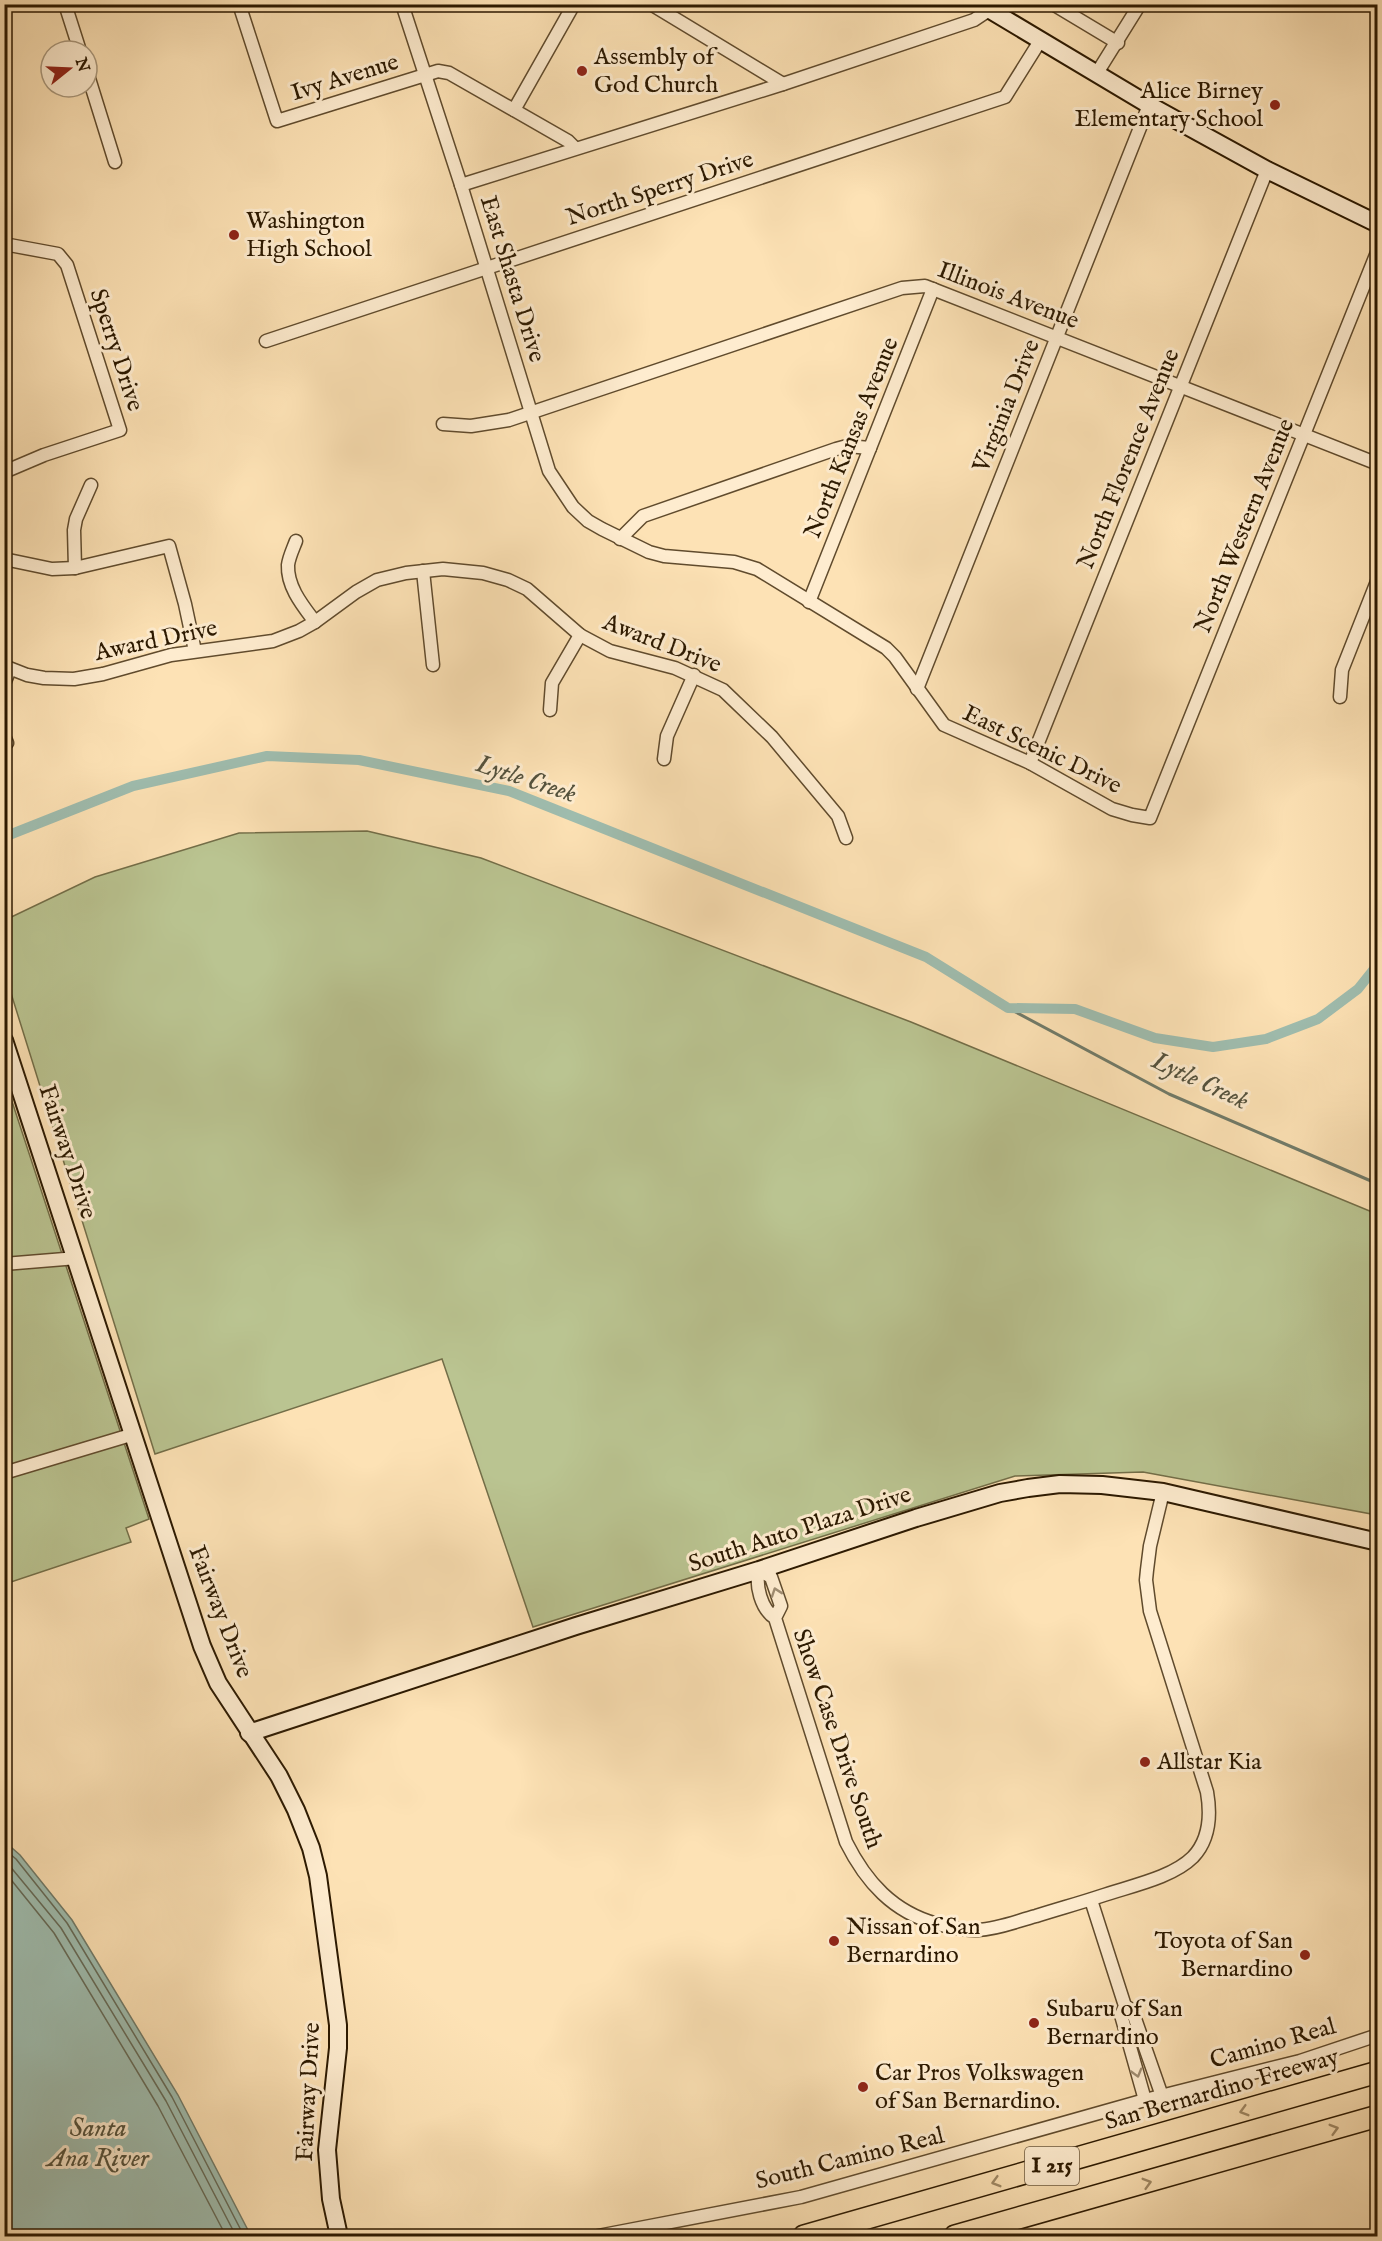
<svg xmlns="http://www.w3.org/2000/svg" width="1382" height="2241" viewBox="0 0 1382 2241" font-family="'IM FELL English',serif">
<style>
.green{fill:#bac491;stroke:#736e48;stroke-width:1.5}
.water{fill:#9fbdaf;stroke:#717b69;stroke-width:1.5}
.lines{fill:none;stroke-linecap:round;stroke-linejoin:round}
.shore{stroke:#666b58;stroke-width:1.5}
.stream{stroke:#717b69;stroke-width:3}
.canal{stroke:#9fbdaf;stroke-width:10}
.street-casing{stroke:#604b2d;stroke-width:15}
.secondary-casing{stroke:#2c1900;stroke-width:20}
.highway-casing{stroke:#2c1900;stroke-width:24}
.street{stroke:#feeccf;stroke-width:12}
.secondary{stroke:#feeccf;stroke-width:16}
.highway{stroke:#fde2b5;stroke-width:21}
.oneway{stroke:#a08d72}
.oneway2{stroke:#9f8864}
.poi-dot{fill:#8f2418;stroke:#feeccf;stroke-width:2}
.labels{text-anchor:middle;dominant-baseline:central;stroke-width:6;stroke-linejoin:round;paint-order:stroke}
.shield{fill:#feeccf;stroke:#6b583e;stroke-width:1.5}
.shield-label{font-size:22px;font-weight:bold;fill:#2c1900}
.poi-label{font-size:24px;fill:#2c1900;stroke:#feeccf;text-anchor:start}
.street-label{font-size:24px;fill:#2c1900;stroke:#feeccf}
.water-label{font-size:26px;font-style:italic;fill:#54523d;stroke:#feeccf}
</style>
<rect width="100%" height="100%" fill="#fde2b5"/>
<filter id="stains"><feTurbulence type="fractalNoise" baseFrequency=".00333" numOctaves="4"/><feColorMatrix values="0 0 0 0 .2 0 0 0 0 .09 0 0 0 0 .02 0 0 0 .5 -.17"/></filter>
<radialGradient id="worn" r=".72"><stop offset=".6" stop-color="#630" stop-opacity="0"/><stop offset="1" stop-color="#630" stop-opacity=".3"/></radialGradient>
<!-- green -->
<g class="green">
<polygon points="367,831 481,858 911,1022 1377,1214 1377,1515 1143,1472 1015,1476 533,1627 442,1359 155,1454 5,974 5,920 95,877 239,833"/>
<polygon points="4,1077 149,1519 126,1528 131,1542 5,1584"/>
</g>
<!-- water -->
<polygon class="water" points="4,1841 20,1855 72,1920 178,2095 251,2236 12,2236 4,2223"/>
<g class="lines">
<!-- shore -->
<g class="shore">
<polyline points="4,1849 16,1859 67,1923 172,2097 244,2236"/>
<polyline points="4,1859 61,1928 166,2101 236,2236"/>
<polyline points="4,1871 54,1933 158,2106 226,2236"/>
</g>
<!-- stream -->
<polyline class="stream" points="1008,1008 1169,1094 1378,1184"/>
<!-- canal -->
<polyline class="canal" points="4,837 133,786 267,756 359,760 509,791 926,957 1008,1008 1075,1009 1155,1038 1213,1047 1266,1039 1318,1019 1358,989 1378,964"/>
<defs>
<g id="street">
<polyline points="65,4 80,51"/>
<polyline points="239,4 277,121 438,71 449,73 568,141 575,148"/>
<polyline points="402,4 461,185 549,471 573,507 588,521 602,529 649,552 664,556 734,562 757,569 886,648 895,657 944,725 1030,763 1112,809 1132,815 1150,818 1378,250"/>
<polyline points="651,4 783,84"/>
<polyline points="1053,4 1118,43"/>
<polyline points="87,72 115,162"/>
<polyline points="1097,73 1140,4"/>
<polyline points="514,110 574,4"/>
<polyline points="461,185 783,84 974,20 989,10"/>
<polyline points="4,244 58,254 67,265 120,430 44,455 4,472"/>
<polyline points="266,341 1005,97 1040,41"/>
<polyline points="443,424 471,426 509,420 902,288 925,286 1378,464"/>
<polyline points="620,539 643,516 836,449 847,446 870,448"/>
<path d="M296,541c-3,8 -7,16 -8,24 -1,22 15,41 27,57"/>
<polyline points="4,559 52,569 75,568 169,546 185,604 195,651"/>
<polyline points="75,568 74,530 76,519 91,485"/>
<polyline points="423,571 433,665"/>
<polyline points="809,602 933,289"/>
<polyline points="4,666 27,675 44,678 74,679 103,674 171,655 273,641 299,631 315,622 356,592 377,580 406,573 443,569 483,573 508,580 527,589 580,635 610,651 675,668 723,690 772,737 838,816 846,838"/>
<polyline points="4,684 10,669"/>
<polyline points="917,689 1149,105"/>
<polyline points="1340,697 1342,670 1378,579"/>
<polyline points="550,710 552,683 580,635"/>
<polyline points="4,736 7,743"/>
<polyline points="664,759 667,736 694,675"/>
<polyline points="1030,763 1267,170"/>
<polyline points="4,1264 77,1258"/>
<polyline points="4,1473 134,1434"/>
<path d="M775,1618l6,-12 -10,-29 -12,-7c-4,15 2,39 16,48l71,224c20,40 47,70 91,82 14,3 27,7 41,6 20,-1 39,-9 58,-14 22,-7 44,-13 65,-20 29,-10 71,-18 92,-39 17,-18 18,-42 14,-65l-57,-181 -4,-31 1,-10 3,-24 13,-54"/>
<polyline points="1091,1900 1125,2006 1121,2015 1145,2100"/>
<polyline points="1125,2006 1132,2010 1162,2096"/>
<polyline points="598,2236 801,2197 1145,2100 1300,2061 1378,2035"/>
</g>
<g id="secondary">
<polyline points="980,4 1149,105 1267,170 1378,224"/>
<polyline points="4,1040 202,1646 218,1683 279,1776 296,1810 311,1848 318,1876 338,2025 338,2048 327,2150 331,2199 339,2236"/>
<polyline points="249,1733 576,1626 759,1570 916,1518 1000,1493 1028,1488 1060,1484 1102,1485 1163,1492 1378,1542"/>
</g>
<g id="highway">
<polyline points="804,2236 1378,2072"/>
<polyline points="955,2236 1378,2116"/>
</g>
</defs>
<!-- street casing -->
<use href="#street" class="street-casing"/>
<!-- secondary casing -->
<use href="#secondary" class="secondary-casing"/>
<!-- highway casing -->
<use href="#highway" class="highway-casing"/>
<!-- street -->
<use href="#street" class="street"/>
<!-- secondary -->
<use href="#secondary" class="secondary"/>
<!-- highway -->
<use href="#highway" class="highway"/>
</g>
<!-- one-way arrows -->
<defs><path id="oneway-chevron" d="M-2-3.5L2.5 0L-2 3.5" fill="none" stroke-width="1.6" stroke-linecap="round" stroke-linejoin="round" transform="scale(1.5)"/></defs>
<g class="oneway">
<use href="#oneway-chevron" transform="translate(776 1592) rotate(-109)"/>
<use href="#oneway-chevron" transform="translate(1137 2073) rotate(74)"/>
</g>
<g class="oneway2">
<use href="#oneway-chevron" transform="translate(1244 2111) rotate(164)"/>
<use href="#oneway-chevron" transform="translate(1334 2129) rotate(-16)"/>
<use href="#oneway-chevron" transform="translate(996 2182) rotate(164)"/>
<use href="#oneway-chevron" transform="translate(1147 2183) rotate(-16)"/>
</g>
<!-- markers -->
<g class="poi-dot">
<circle cx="582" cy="71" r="6"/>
<circle cx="1275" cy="105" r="6"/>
<circle cx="234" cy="235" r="6"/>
<circle cx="1145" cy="1762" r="6"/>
<circle cx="834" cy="1941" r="6"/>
<circle cx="1305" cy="1955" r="6"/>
<circle cx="1034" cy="2023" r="6"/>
<circle cx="863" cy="2087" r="6"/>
</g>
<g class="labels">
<!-- shield labels -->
<rect class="shield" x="1025" y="2147" width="54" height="38" rx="4.5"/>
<g class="shield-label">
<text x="1052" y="2166">I 215</text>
</g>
<!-- poi labels -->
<g class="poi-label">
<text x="594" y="57">Assembly of<tspan x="594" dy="28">God Church</tspan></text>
<text x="1263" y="91" text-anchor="end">Alice Birney<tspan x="1263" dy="28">Elementary School</tspan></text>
<text x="246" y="221">Washington<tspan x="246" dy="28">High School</tspan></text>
<text x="1157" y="1762">Allstar Kia</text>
<text x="846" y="1927">Nissan of San<tspan x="846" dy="28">Bernardino</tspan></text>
<text x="1293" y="1941" text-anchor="end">Toyota of San<tspan x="1293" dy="28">Bernardino</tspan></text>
<text x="1046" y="2009">Subaru of San<tspan x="1046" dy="28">Bernardino</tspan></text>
<text x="875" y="2073">Car Pros Volkswagen<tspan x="875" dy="28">of San Bernardino.</tspan></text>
</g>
<!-- street labels -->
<g class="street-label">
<text transform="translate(345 78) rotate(-17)">Ivy Avenue</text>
<text transform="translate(660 189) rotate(-18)">North Sperry Drive</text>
<text transform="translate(512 279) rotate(73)">East Shasta Drive</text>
<text transform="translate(1008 296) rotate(21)">Illinois Avenue</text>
<text transform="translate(116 350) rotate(72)">Sperry Drive</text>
<text transform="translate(1007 406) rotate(-68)">Virginia Drive</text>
<text transform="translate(852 438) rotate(-68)">North Kansas Avenue</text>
<text transform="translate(1129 459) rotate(-68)">North Florence Avenue</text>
<text transform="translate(1245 526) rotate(-68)">North Western Avenue</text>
<text transform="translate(156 641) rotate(-12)">Award Drive</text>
<text transform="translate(662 644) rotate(21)">Award Drive</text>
<text transform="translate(1042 750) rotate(26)">East Scenic Drive</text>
<text transform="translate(67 1152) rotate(72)">Fairway Drive</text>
<text transform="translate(800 1530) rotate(-18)">South Auto Plaza Drive</text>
<text transform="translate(220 1612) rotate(69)">Fairway Drive</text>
<text transform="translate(837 1739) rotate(71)">Show Case Drive South</text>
<text transform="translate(1273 2044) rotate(-16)">Camino Real</text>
<text transform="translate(1222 2090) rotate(-16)">San Bernardino Freeway</text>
<text transform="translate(309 2092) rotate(-87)">Fairway Drive</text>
<text transform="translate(850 2159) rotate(-14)">South Camino Real</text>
</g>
<!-- water labels -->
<g class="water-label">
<text transform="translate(526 779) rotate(18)">Lytle Creek</text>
<text transform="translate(1200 1081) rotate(25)">Lytle Creek</text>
<text x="98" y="2128">Santa<tspan x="98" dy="30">Ana River</tspan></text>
</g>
</g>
<!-- margin -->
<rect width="1382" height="2241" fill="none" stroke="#fde2b5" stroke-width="24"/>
<rect x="6" y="6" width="1370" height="2229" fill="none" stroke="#2c1900" stroke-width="3"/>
<rect x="12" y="12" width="1358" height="2217" fill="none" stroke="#2c1900" stroke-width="1.5"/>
<!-- north arrow -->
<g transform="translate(69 69) rotate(72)"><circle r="28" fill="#feeccf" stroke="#aa987c" stroke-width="1.5"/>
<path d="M0-4.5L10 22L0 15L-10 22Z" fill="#8f2418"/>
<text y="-9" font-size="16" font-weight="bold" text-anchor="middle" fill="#2c1900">N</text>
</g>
<rect width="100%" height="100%" filter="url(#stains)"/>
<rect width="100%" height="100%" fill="url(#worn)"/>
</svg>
